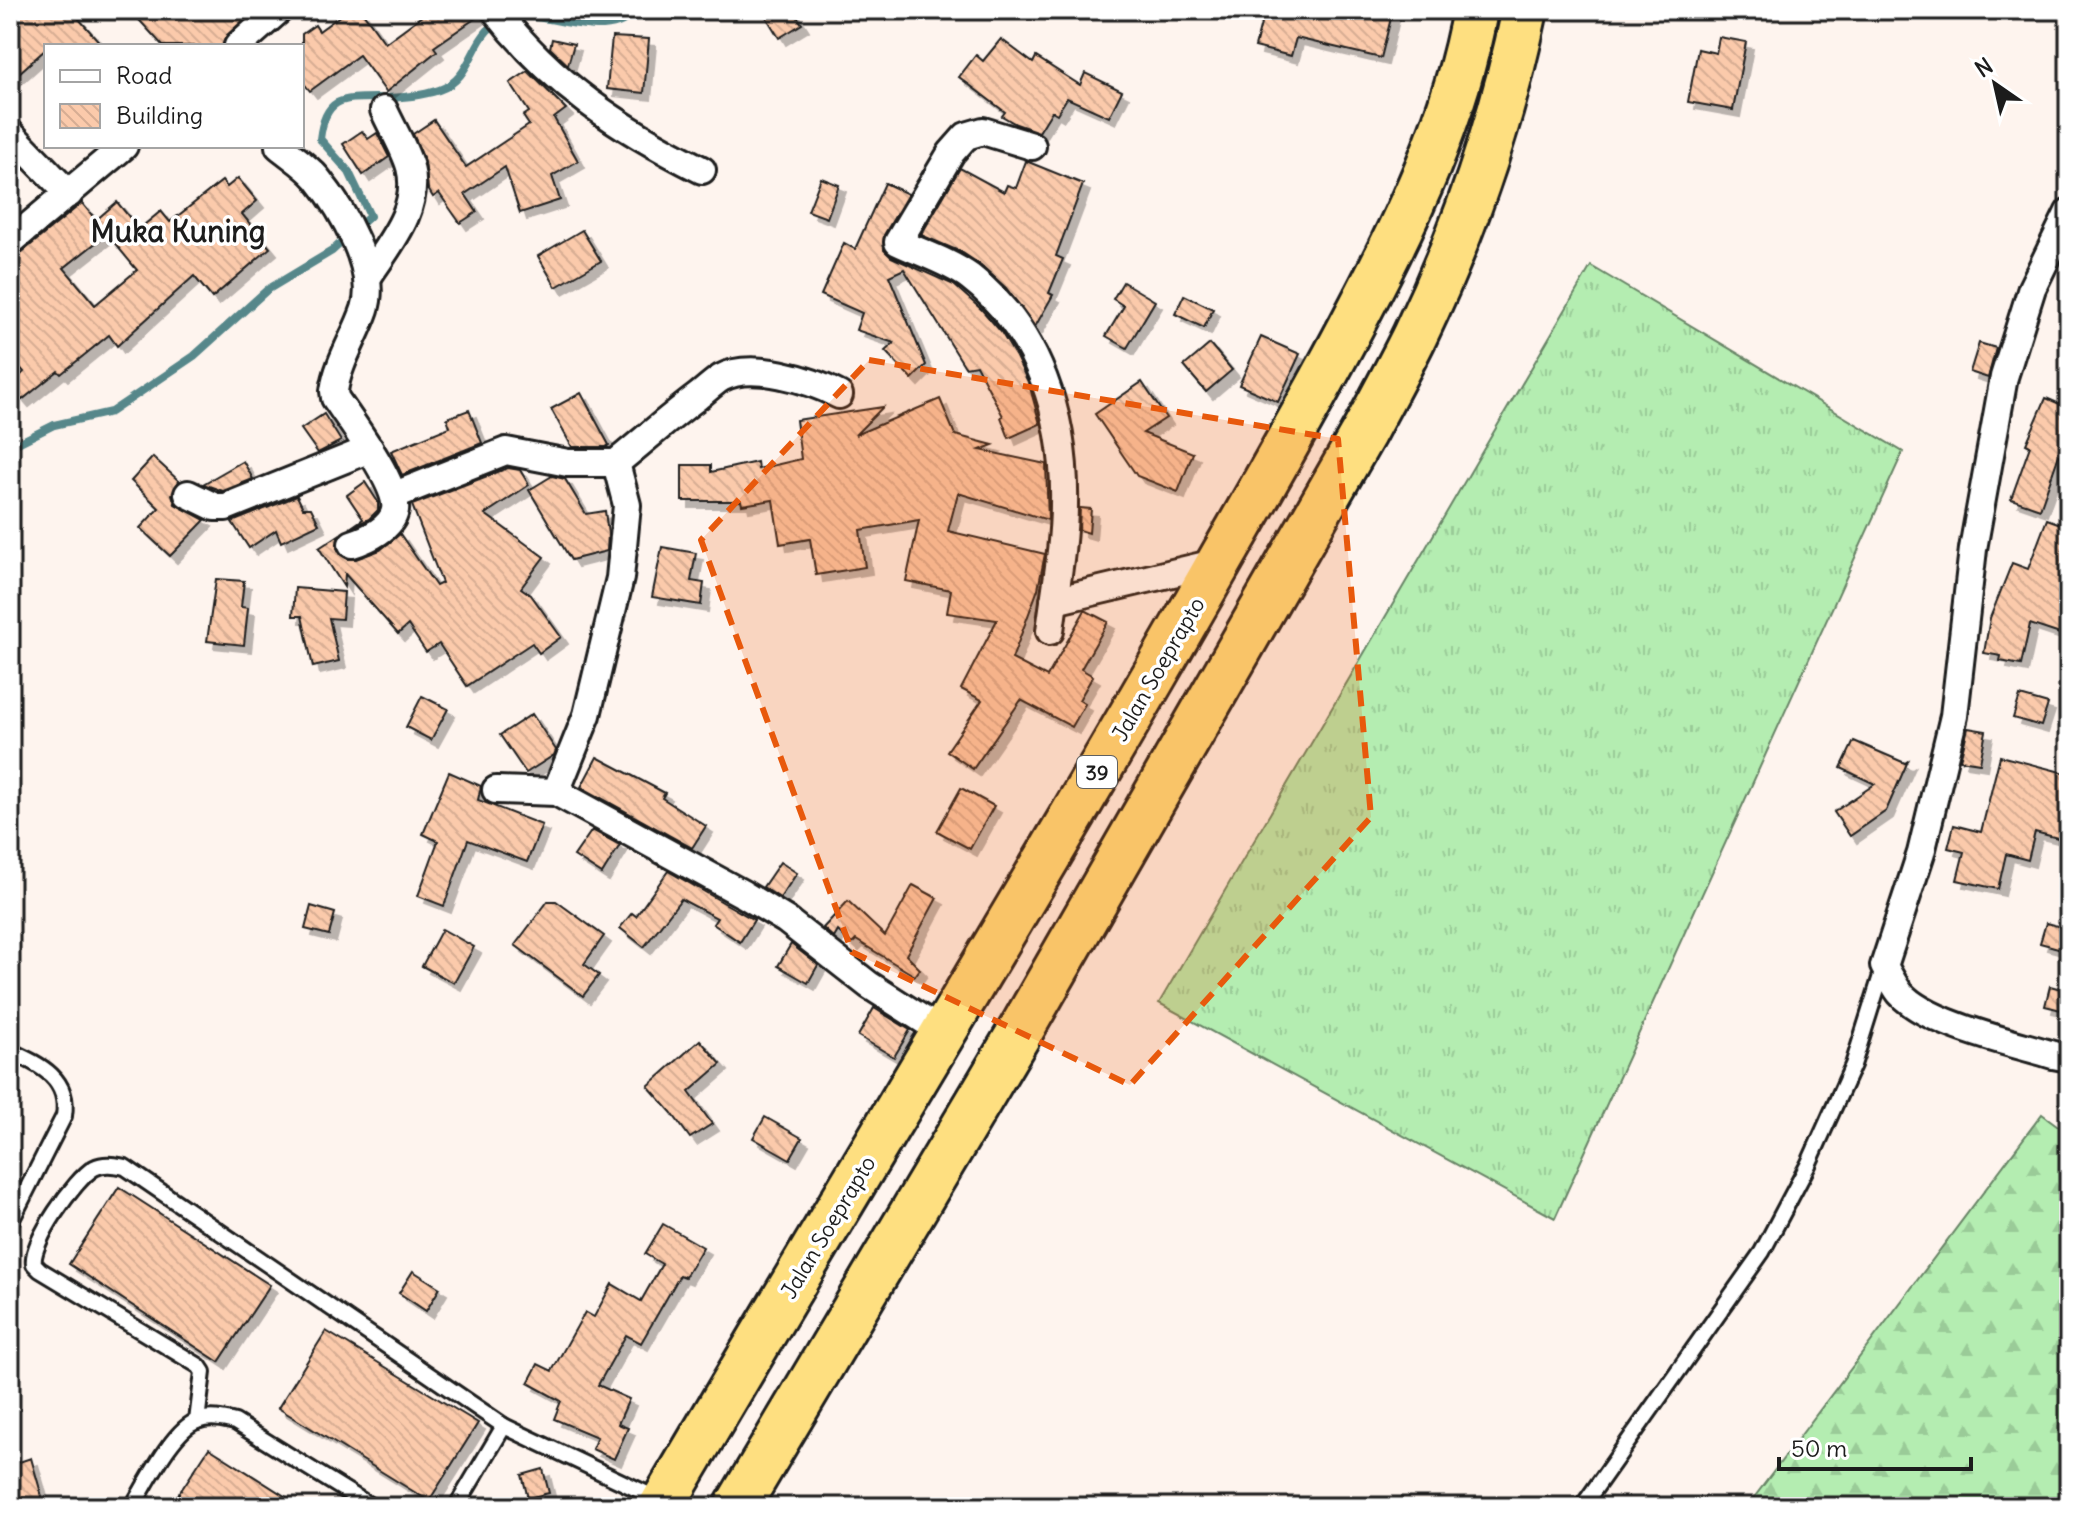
<svg xmlns="http://www.w3.org/2000/svg" width="2079" height="1517" viewBox="0 0 2079 1517" font-family="Delius,sans-serif">
<style>
.grass{fill:url(#grass-tufts);stroke:#688466;stroke-width:2}
.forest{fill:url(#forest-firs);stroke:#688466;stroke-width:2}
.lines{fill:none;stroke-linecap:round;stroke-linejoin:round}
.stream{stroke:#56878a;stroke-width:8}
.building{fill:url(#building-back-hatch);stroke:#1c1c1c;stroke-width:2;fill-rule:evenodd;filter:url(#shadow)}
.service-casing{stroke:#1c1c1c;stroke-width:20}
.minor-casing{stroke:#1c1c1c;stroke-width:32}
.trunk-casing{stroke:#1c1c1c;stroke-width:50}
.service{stroke:#fff;stroke-width:14}
.minor{stroke:#fff;stroke-width:26}
.trunk{stroke:#fedf80;stroke-width:44}
.marked{fill:#e8590c;fill-opacity:0.2;stroke:#e8590c;stroke-width:6;stroke-dasharray:16 10;stroke-linejoin:round}
.labels{text-anchor:middle;dominant-baseline:central;stroke-width:7;stroke-linejoin:round;paint-order:stroke}
.shield{fill:#fff;stroke:#606060;stroke-width:2}
.shield-label{font-size:20px;font-weight:bold;fill:#1c1c1c}
.street-label{font-size:22px;fill:#1c1c1c;stroke:#fff}
.district-label{font-size:30px;font-weight:bold;fill:#1c1c1c;stroke:#fff}
</style>
<defs>
<pattern id="grass-tufts" width="24" height="20" patternUnits="userSpaceOnUse" patternTransform="scale(2)"><rect width="24" height="20" fill="#b4edb1"/><path d="M3 7l-1-3M5 7V3M7 7l1-3M15 17l-1-3M17 17v-4M19 17l1-3" fill="none" stroke="#9acb98"/></pattern>
<pattern id="forest-firs" width="22" height="20" patternUnits="userSpaceOnUse" patternTransform="scale(2)"><rect width="22" height="20" fill="#b4edb1"/><path d="M5 1l3.5 6h-7zM16 11l3.5 6h-7z" fill="#9acb98"/></pattern>
<pattern id="building-back-hatch" width="6" height="6" patternUnits="userSpaceOnUse" patternTransform="scale(2)"><rect width="6" height="6" fill="#fbcaab"/><path d="M-1 5l2 2M0 0l6 6M5-1l2 2" fill="none" stroke="#d7ad93"/></pattern>
<filter id="shadow"><feDropShadow dx="7" dy="7" stdDeviation="0" flood-color="#0004"/></filter>
</defs>
<rect width="100%" height="100%" fill="#fef4ee"/>
<filter id="ink" filterUnits="userSpaceOnUse"><feTurbulence type="fractalNoise" baseFrequency=".0125" numOctaves="2"/><feDisplacementMap in="SourceGraphic" scale="16" xChannelSelector="R" yChannelSelector="G"/><feConvolveMatrix kernelMatrix="1 2 1 2 8 2 1 2 1" color-interpolation-filters="sRGB"/></filter>
<g filter="url(#ink)">
<!-- grass -->
<polygon class="grass" points="1591,266 1903,452 1555,1218 1159,1003"/>
<!-- forest -->
<polygon class="forest" points="2042,1114 2069,1134 2069,1507 1747,1507"/>
<g class="lines">
<!-- stream -->
<path class="stream" d="M10,447l44,-22 57,-13 83,-56 73,-66 65,-39 38,-35 -21,-44 -29,-33c5,-42 22,-41 59,-41 19,0 42,-2 60,-8 40,-13 29,-66 75,-73 35,-6 99,28 120,-7"/>
</g>
<!-- building -->
<g class="building">
<polygon points="10,10 71,10 103,46 46,46 46,49 10,81"/>
<polygon points="130,10 248,10 250,14 227,35 222,46 163,46"/>
<polygon points="348,10 361,10 385,43 430,10 479,10 480,15 434,47 437,51 386,92 359,55 310,91 302,81 302,34 315,25 319,31"/>
<polygon points="762,10 793,10 802,24 779,38"/>
<polygon points="1269,10 1393,10 1381,58 1296,38 1291,56 1255,47 1262,20 1265,20"/>
<polygon points="612,37 649,39 644,93 607,89"/>
<polygon points="1719,37 1746,42 1733,110 1688,102 1698,49 1716,53"/>
<polygon points="552,39 574,44 568,65 550,48"/>
<polygon points="1001,39 1033,63 1036,57 1080,85 1085,73 1122,91 1109,117 1067,98 1057,114 1052,111 1039,132 1016,124 1002,116 1005,112 959,77 976,55 983,61"/>
<polygon points="528,71 566,109 554,118 578,161 552,176 560,200 520,213 505,167 465,194 477,212 460,223 439,193 433,197 428,189 425,162 413,134 434,120 466,167 529,125 523,116 529,112 510,83"/>
<polygon points="362,131 368,139 377,133 389,157 363,175 343,144"/>
<polygon points="1026,161 1083,184 1056,256 1063,259 1049,293 1053,295 1035,327 1006,288 981,265 961,252 921,235 960,168 1004,192 1007,185 1016,188"/>
<path d="M238,178l19,23 -15,13 28,34 -58,50 -18,-22 -77,70 -8,-11 -48,39 -3,-3 -36,29 -12,-14 14,-14 -14,-16v-98l10,-4 62,-51 14,17 21,-18 22,27 22,-18 9,11 52,-41 5,6zM107,234l30,36 -42,35 -31,-37z"/>
<polygon points="821,178 839,185 827,218 808,211"/>
<polygon points="885,183 908,194 884,235 884,250 891,257 954,285 982,310 1001,332 1016,357 1029,384 1040,424 1009,438 1001,417 1003,416 976,365 965,367 904,269 889,276 926,365 912,379 885,351 894,343 856,330 862,313 821,295 844,243 855,249"/>
<polygon points="582,230 601,261 556,287 538,256"/>
<polygon points="1123,282 1155,301 1127,348 1106,336 1124,306 1113,299"/>
<polygon points="1184,295 1213,309 1204,328 1175,314"/>
<polygon points="1261,337 1300,354 1278,402 1239,385"/>
<polygon points="1979,343 1996,348 1988,378 1970,372"/>
<polygon points="1210,344 1232,370 1206,392 1184,366"/>
<polygon points="1142,382 1166,418 1143,433 1193,453 1178,492 1137,476 1095,414"/>
<polygon points="581,393 609,445 606,447 572,447 551,409"/>
<polygon points="2046,398 2069,408 2069,458 2059,455 2040,509 2011,499 2030,446 2026,444"/>
<polygon points="940,399 955,435 993,445 980,450 1046,464 1048,520 958,493 948,531 1045,554 1038,589 1012,659 1047,677 1085,610 1108,622 1081,669 1093,676 1079,700 1085,704 1072,727 1021,700 973,769 947,751 982,700 961,689 997,620 947,613 951,590 906,581 919,520 860,530 865,567 816,575 810,539 780,544 773,500 742,505 741,501 682,501 682,465 711,465 711,472 757,462 758,469 801,459 796,420 883,407 855,435"/>
<polygon points="469,410 482,443 402,475 391,451 450,427 447,418"/>
<polygon points="324,414 341,441 318,453 301,429"/>
<polygon points="153,457 179,481 172,494 175,504 205,520 170,556 140,528 159,508 131,481"/>
<polygon points="243,461 253,479 223,491 203,484"/>
<polygon points="508,468 520,470 529,485 485,514 544,557 521,588 531,595 561,637 539,653 532,643 467,686 439,644 426,652 408,625 398,634 345,574 344,587 319,548 339,535 337,548 341,555 348,559 356,559 380,550 400,534 436,586 442,583 412,505"/>
<polygon points="552,476 565,479 586,514 605,511 608,534 607,551 571,560 529,490"/>
<polygon points="365,482 378,502 378,510 369,519 350,528 363,519 347,495"/>
<polygon points="297,496 303,508 311,508 319,524 281,542 276,530 249,548 232,522"/>
<polygon points="1080,508 1091,509 1089,533 1079,530"/>
<polygon points="2047,519 2069,527 2069,637 2030,624 2021,665 2000,661 2001,656 1984,653 1990,618 2012,563 2028,569"/>
<polygon points="662,547 696,553 691,581 704,583 701,605 652,597"/>
<polygon points="216,579 244,581 241,607 248,608 244,645 207,641"/>
<polygon points="295,588 344,592 342,619 329,618 339,661 313,667 302,616 293,616"/>
<polygon points="422,696 448,709 431,740 406,727"/>
<polygon points="2020,696 2048,704 2041,726 2013,718"/>
<polygon points="532,714 556,750 554,755 526,773 500,735"/>
<polygon points="1968,728 1986,731 1980,763 1960,760"/>
<polygon points="1854,741 1905,763 1908,761 1886,811 1850,836 1834,812 1875,784 1841,768"/>
<polygon points="2000,756 2069,774 2069,841 2035,832 2028,860 2006,854 1998,889 1957,880 1964,852 1948,848 1954,825 1981,832"/>
<polygon points="597,757 665,793 662,798 706,826 692,848 581,787"/>
<polygon points="449,772 481,786 478,800 542,825 527,862 468,840 444,906 418,896 438,841 423,834"/>
<polygon points="961,788 994,806 970,849 937,831"/>
<polygon points="592,830 620,845 602,874 574,856"/>
<polygon points="780,862 797,873 780,898 763,887"/>
<polygon points="668,871 754,920 740,942 713,924 717,918 681,899 644,947 620,928 632,913 636,916"/>
<polygon points="913,885 937,898 906,955 920,969 915,976 856,940 852,944 838,931 834,938 823,928 848,901 885,936"/>
<polygon points="548,901 556,901 604,936 584,964 599,975 583,996 515,945"/>
<polygon points="311,906 335,913 329,935 305,929"/>
<polygon points="2046,923 2069,929 2069,951 2040,943"/>
<polygon points="442,929 474,947 454,983 422,966"/>
<polygon points="791,944 818,965 808,983 778,966"/>
<polygon points="2050,986 2069,991 2069,1012 2045,1006"/>
<polygon points="874,1008 910,1030 894,1057 858,1036"/>
<polygon points="700,1040 721,1064 689,1092 712,1124 690,1138 671,1112 648,1086"/>
<polygon points="765,1117 802,1138 790,1159 753,1138"/>
<polygon points="119,1187 270,1285 219,1362 69,1264"/>
<polygon points="663,1224 703,1247 685,1277 680,1275 641,1343 626,1335 598,1385 629,1399 618,1424 628,1428 614,1459 592,1449 597,1437 554,1419 561,1401 528,1383 538,1364 552,1371 585,1312 594,1317 612,1284 641,1301 662,1264 645,1254"/>
<polygon points="413,1271 440,1288 426,1311 399,1293"/>
<polygon points="326,1331 478,1423 429,1501 278,1408"/>
<polygon points="209,1448 302,1507 170,1507"/>
<polygon points="31,1458 45,1507 10,1507 10,1465"/>
<polygon points="543,1469 549,1493 528,1498 522,1475"/>
</g>
<g class="lines">
<defs>
<g id="service">
<path d="M10,1051c30,14 60,27 54,65l-54,107"/>
<path d="M197,1421l6,-49 -4,-6 -159,-96 -6,-6c-4,-21 41,-85 60,-96 10,-5 20,-3 31,-1l379,259 156,74"/>
<path d="M132,1507c14,-22 41,-78 65,-86 13,-5 26,-2 38,1l137,85"/>
<polyline points="456,1507 504,1426"/>
<polyline points="1582,1507 1762,1252 1808,1165 1853,1065 1884,966"/>
</g>
<g id="minor">
<path d="M495,10c58,75 124,118 207,160"/>
<polyline points="238,46 279,10"/>
<polyline points="10,133 69,194"/>
<path d="M279,146c12,10 28,20 38,32 25,31 61,91 48,131 -9,27 -27,53 -31,82l1,7c15,22 64,88 60,112 -3,18 -27,29 -43,34"/>
<path d="M1032,146l-49,-15 -17,5 -15,17 -53,89c23,11 52,20 72,35 69,53 96,142 94,227 0,42 -9,86 -14,127"/>
<path d="M2069,212l-37,76 -28,89 -31,172 -19,167 -33,137 -37,113c5,9 10,19 16,27 26,31 114,50 153,62l16,3"/>
<polyline points="10,242 124,146"/>
<path d="M367,278c22,-34 54,-69 43,-111 -6,-20 -18,-39 -26,-57"/>
<polyline points="188,494 215,507 226,507 370,449"/>
<path d="M395,495l111,-44 62,12h48c27,-22 53,-45 81,-66 8,-6 16,-14 24,-19 30,-17 90,2 118,17"/>
<polyline points="1054,601 1202,566 1217,567"/>
<polyline points="496,790 556,792 743,894 786,920 869,985 944,1033"/>
<polyline points="556,792 587,715 620,578 627,505 616,463"/>
</g>
<g id="trunk">
<path d="M661,1507c184,-314 375,-623 555,-939 48,-84 97,-168 142,-255 50,-95 98,-196 117,-303"/>
<path d="M737,1507l284,-477 343,-598c17,-32 35,-64 51,-97 49,-102 87,-214 110,-325"/>
</g>
</defs>
<!-- service casing -->
<use href="#service" class="service-casing"/>
<!-- minor casing -->
<use href="#minor" class="minor-casing"/>
<!-- trunk casing -->
<use href="#trunk" class="trunk-casing"/>
<!-- service -->
<use href="#service" class="service"/>
<!-- minor -->
<use href="#minor" class="minor"/>
<!-- trunk -->
<use href="#trunk" class="trunk"/>
</g>
</g>
<!-- marked area -->
<path class="marked" d="M869,360l469,79 33,378 -241,268 -278,-133 -151,-412z"/>
<g class="labels">
<!-- shield labels -->
<rect class="shield" x="1077" y="756" width="40" height="32" rx="6"/>
<g class="shield-label">
<text x="1097" y="772">39</text>
</g>
<!-- street labels -->
<g class="street-label">
<text transform="translate(1158 669) rotate(-60)">Jalan Soeprapto</text>
<text transform="translate(828 1227) rotate(-59)">Jalan Soeprapto</text>
</g>
<!-- district labels -->
<g class="district-label">
<text x="178" y="231">Muka Kuning</text>
</g>
</g>
<!-- margin -->
<rect width="2079" height="1517" fill="none" stroke="#fff" stroke-width="40"/>
<rect x="20" y="20" width="2039" height="1477" fill="none" stroke="#1c1c1c" stroke-width="3" filter="url(#ink)"/>
<!-- legend -->
<rect x="44" y="44" width="260" height="104" fill="#ffffff" stroke="#a4a4a4" stroke-width="2"/>
<rect x="60" y="70" width="40" height="12" fill="#ffffff" stroke="#a4a4a4" stroke-width="2"/>
<text x="116" y="84" font-size="24" fill="#1c1c1c">Road</text>
<rect x="60" y="104" width="40" height="24" fill="url(#building-back-hatch)" stroke="#a4a4a4" stroke-width="2"/>
<text x="116" y="124" font-size="24" fill="#1c1c1c">Building</text>
<!-- north arrow -->
<g transform="translate(1995 84) rotate(326)" stroke="#ffffff" stroke-width="6" paint-order="stroke">
<path d="M0-6L14 30L0 20L-14 30Z" fill="#1c1c1c"/>
<text y="-12" font-size="22" font-weight="bold" text-anchor="middle" fill="#1c1c1c">N</text>
</g>
<!-- scale -->
<path d="M1779 1457v12h192v-12" fill="none" stroke="#1c1c1c" stroke-width="4"/>
<text x="1791" y="1457" font-size="24" fill="#1c1c1c" stroke="#ffffff" stroke-width="6" paint-order="stroke">50 m</text>
</svg>
